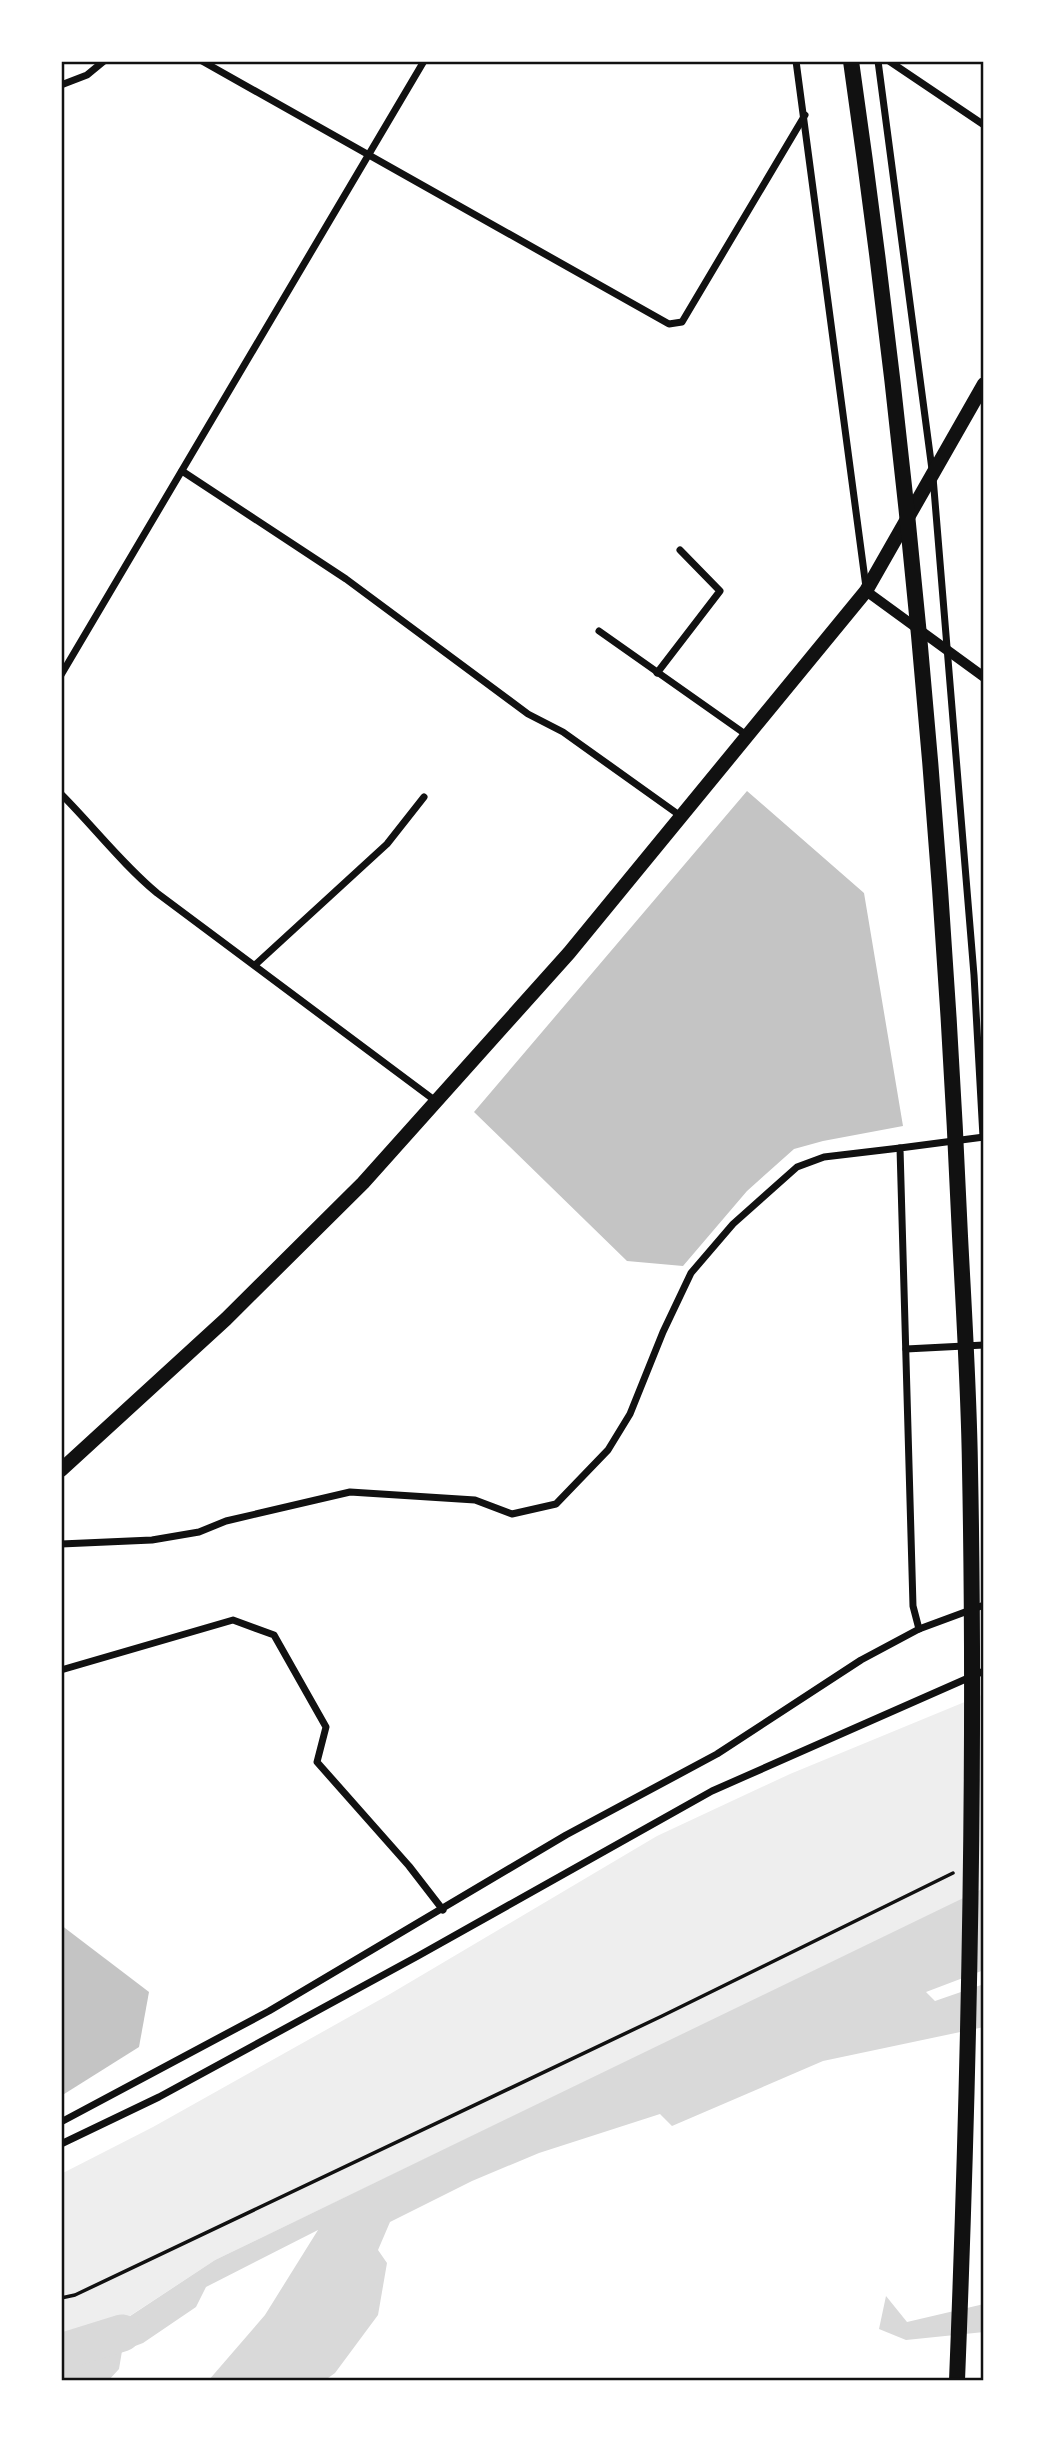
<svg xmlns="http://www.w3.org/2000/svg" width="1045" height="2442" viewBox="0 0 1045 2442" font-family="Raleway,sans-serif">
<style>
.green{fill:#eee}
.water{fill:#d9d9d9}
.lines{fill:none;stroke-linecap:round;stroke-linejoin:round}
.river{stroke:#d9d9d9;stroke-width:37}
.building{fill:#c4c4c4}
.path{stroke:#111;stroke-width:3.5}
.minor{stroke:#111;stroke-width:7}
.tertiary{stroke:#111;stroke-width:10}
.primary{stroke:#111;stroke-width:14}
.motorway{stroke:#111;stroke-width:16}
.neatline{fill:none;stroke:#111;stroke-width:2.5}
</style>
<rect width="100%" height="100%" fill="#fff"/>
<!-- green -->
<polygon class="green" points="984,1694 984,1890 215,2260 61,2361 61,2174 153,2127 390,1994 657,1836 790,1774"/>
<!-- water -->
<g class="water">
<polygon points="984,1888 984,1970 926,1992 935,2001 984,1984 984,2027 823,2061 672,2126 660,2114 539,2153 472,2181 390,2222 378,2250 387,2263 378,2315 335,2373 324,2381 208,2381 265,2315 318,2230 206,2287 196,2307 143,2343 122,2351 119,2369 108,2381 61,2381 61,2373 118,2324 215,2260"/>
<polygon points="886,2296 907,2322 984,2304 984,2332 906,2340 879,2329"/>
</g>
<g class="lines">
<!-- river -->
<polyline class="river" points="61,2352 122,2333"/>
</g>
<!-- building -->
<g class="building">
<polygon points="747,791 864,893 903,1126 823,1141 794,1149 747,1191 683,1266 627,1261 474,1112"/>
<polygon points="61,1925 149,1992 139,2047 61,2096"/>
</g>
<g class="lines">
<!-- path -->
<polyline class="path" points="61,2298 75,2295 662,2016 953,1873"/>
<!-- minor -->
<g class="minor">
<polyline points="202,61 669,324 682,322 805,115"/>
<polyline points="796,61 866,587"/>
<polyline points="878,61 933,477 974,975 983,1137"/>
<polyline points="889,61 984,125"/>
<polyline points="61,85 87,75 104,61"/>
<polyline points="182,471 346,579 528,714 563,732 682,817"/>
<polyline points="599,631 748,736"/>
<polyline points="657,673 720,591 680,550"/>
<polyline points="61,675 424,61"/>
<path d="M61,794c33,33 61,70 96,99l280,209"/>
<polyline points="255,965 387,844 424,797"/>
<polyline points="906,1349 984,1345"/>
<polyline points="61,1544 152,1540 199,1532 226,1521 350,1492 475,1500 512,1514 556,1504 608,1450 630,1414 663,1332 691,1273 733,1224 797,1167 824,1157 900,1148"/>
<polyline points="919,1629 913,1606 900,1148 984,1137"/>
<polyline points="61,1670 233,1620 274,1635 326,1727 317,1762 409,1866 443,1910"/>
<polyline points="61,2122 269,2011 566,1835 717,1754 861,1660 919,1629 984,1605"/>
<polyline points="61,2144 159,2097 418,1956 712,1791 984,1671"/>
</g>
<!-- tertiary -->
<polyline class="tertiary" points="866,591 984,677"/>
<!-- primary -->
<polyline class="primary" points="61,1470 226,1319 363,1183 569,953 866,591 984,384"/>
<!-- motorway -->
<path class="motorway" d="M851,61c56,390 92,782 109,1175 4,78 9,156 10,233 6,304 -1,608 -13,912"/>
</g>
<!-- border -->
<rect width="1045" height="2442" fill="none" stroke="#ffffff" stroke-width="126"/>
<rect x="63" y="63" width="919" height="2316" class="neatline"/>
</svg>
